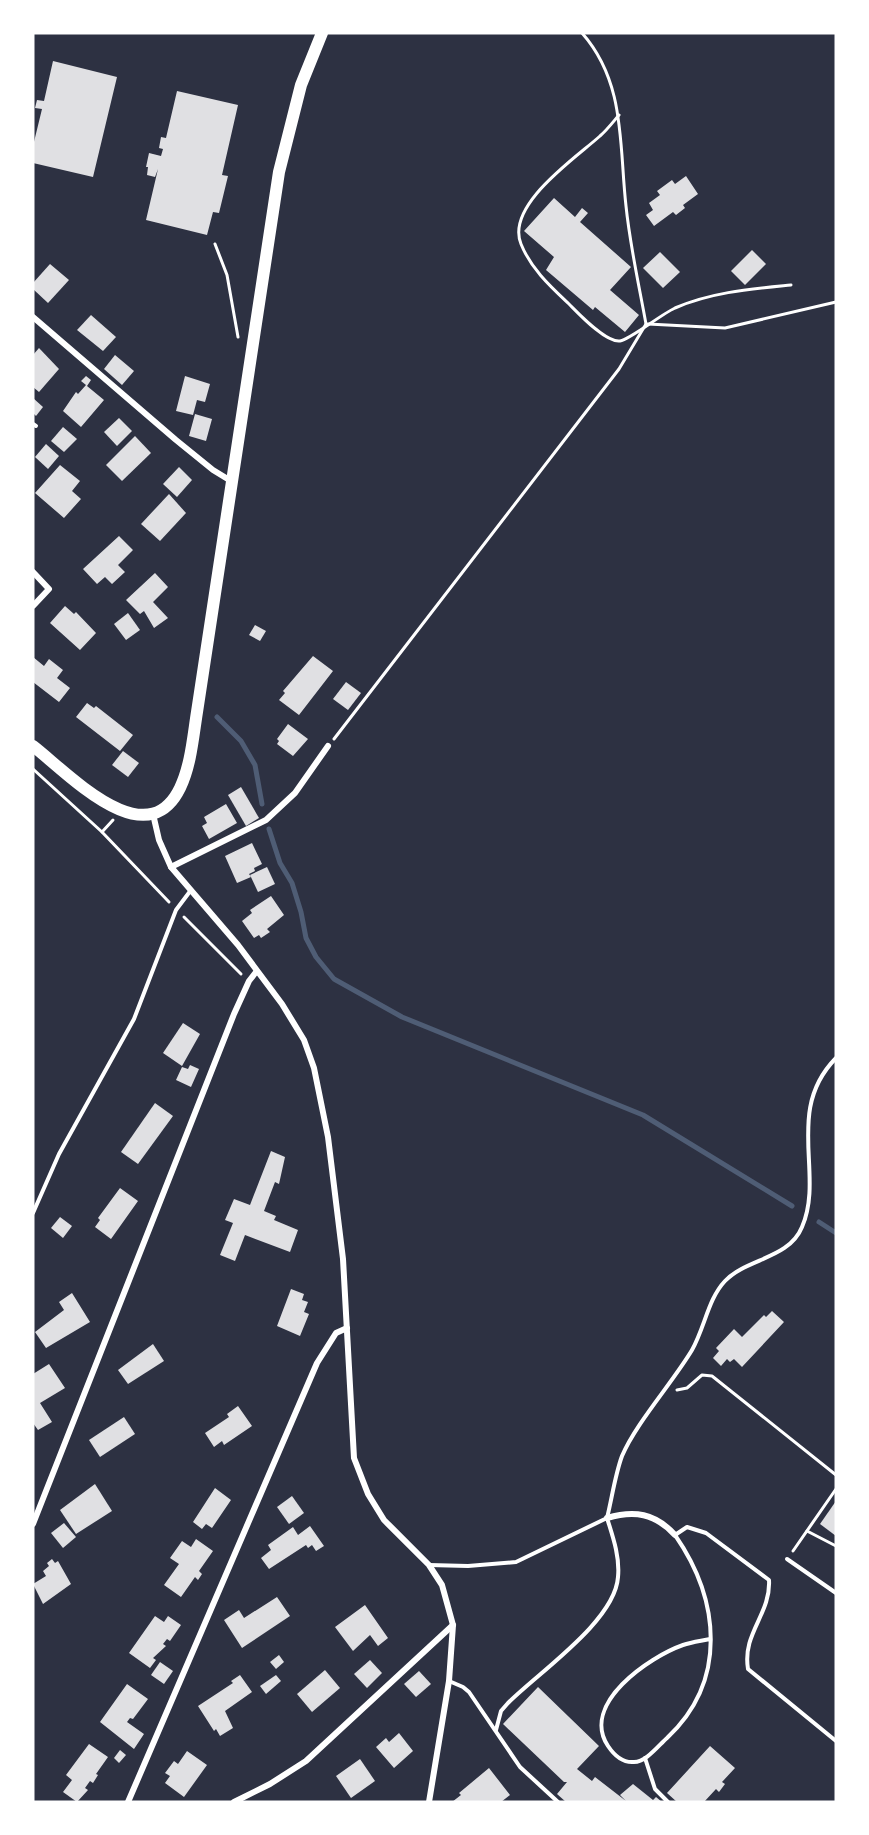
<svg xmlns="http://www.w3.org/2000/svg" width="869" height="1835" viewBox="0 0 869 1835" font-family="'Noto Serif',serif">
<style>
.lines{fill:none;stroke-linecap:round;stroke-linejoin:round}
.stream{stroke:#4f5d75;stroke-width:5}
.building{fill:#e0e0e3}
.path{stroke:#fff;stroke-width:3}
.service{stroke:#fff;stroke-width:4}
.minor{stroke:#fff;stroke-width:6}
.secondary{stroke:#fff;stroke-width:12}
</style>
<rect width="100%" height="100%" fill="#2d3142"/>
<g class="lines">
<!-- stream -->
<g class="stream">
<polyline points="217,717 241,741 255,765 262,804"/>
<polyline points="269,829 280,863 292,883 301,912 306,938 316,957 334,979 402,1017 643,1115 792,1206"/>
<polyline points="819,1222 836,1233"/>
</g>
</g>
<!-- building -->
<g class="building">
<polygon points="53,61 117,77 93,177 33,163 33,146 42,109 35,108 37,100 44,101"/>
<polygon points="177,91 238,105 222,175 228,176 219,213 213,212 207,235 146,220 158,169 155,177 147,175 148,167 146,167 149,153 161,156 163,149 159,148 161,137 166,138"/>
<polygon points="686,176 698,194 683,205 685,208 676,215 673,212 654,226 646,215 653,210 649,203 660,195 657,191 672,180 675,184"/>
<polygon points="554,198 575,217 582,208 588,213 580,222 631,267 610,290 639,315 625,332 595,307 593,310 546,270 554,257 524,231"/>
<polygon points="752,250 766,264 745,285 731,271"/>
<polygon points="660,252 680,272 663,288 643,268"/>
<polygon points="50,264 69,280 48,303 33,289 33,283"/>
<polygon points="91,315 116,337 103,351 77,330"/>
<polygon points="39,348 59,369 39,392 33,387 33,355"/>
<polygon points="115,355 134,371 122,385 104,369"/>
<polygon points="86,376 91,380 87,386 104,400 81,427 63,411 76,392 78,394 86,385 81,381"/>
<polygon points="185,376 210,384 205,402 197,400 193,415 176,411"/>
<polygon points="33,398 43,407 36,416 33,413"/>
<polygon points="195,414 212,419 206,441 189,436"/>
<polygon points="119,418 132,431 117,446 104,432"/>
<polygon points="63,427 77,439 64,452 51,441"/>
<polygon points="135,436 151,453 122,481 106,465"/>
<polygon points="46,444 59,456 48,469 35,457"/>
<polygon points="60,465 80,481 72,491 81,499 64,518 35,493"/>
<polygon points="179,467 192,480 177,497 163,484"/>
<polygon points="169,494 186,513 160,541 141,524"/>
<polygon points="119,536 133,550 118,565 125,572 112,584 105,577 97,584 83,569"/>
<polygon points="155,573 168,587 153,602 168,618 154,628 144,611 140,614 126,600"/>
<polygon points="65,606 74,614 76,612 96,633 80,650 50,623"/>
<polygon points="128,613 140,630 126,640 114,624"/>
<polygon points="255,625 266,631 260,641 249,635"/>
<polygon points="313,656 333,671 299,715 279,700 285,693 283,691"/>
<polygon points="33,657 44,666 49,659 63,670 57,678 70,688 59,702 33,682"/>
<polygon points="346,682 361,693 348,710 333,699"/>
<polygon points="87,703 94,708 96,706 133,735 120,751 76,717"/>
<polygon points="288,724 308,739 293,756 277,744 279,741 277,739"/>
<polygon points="123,751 139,763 128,777 112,765"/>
<polygon points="241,787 259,818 246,826 228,795"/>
<polygon points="226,804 237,823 209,839 202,826 207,823 204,817"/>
<polygon points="252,843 262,864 254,868 255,871 249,874 251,877 237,883 225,856"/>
<polygon points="267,867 275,884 258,892 250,875"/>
<polygon points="271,896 284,915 267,929 270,932 261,938 259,935 254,938 242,921 252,913 250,910"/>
<polygon points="183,1023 200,1034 182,1066 163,1053"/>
<polygon points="190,1065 199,1069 191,1087 176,1080 182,1067 188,1069"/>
<polygon points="155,1103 173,1116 138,1164 121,1152"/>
<polygon points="271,1151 285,1157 279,1184 275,1182 264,1211 276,1216 274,1220 298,1230 290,1252 245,1235 235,1261 220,1255 233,1223 225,1220 234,1199 250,1205"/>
<polygon points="120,1188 138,1201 111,1239 95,1227 100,1220 98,1218"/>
<polygon points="60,1217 72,1226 63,1238 51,1228"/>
<polygon points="291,1289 304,1294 302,1300 308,1302 304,1312 309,1314 300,1336 277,1326"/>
<polygon points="72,1293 90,1322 46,1348 35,1332 64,1310 59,1302"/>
<polygon points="772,1311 784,1322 742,1367 734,1359 730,1362 727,1359 721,1366 713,1358 719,1351 716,1348 734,1329 742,1337 764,1315 766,1317"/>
<polygon points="153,1344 164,1361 128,1384 118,1370"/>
<polygon points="49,1364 65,1388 40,1403 52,1422 38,1430 33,1423 33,1374"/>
<polygon points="238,1406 252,1426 224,1445 222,1441 214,1447 205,1433 229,1417 227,1414"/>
<polygon points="124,1417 135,1434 100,1457 89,1440"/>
<polygon points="95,1484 112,1511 76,1534 60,1510"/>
<polygon points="215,1488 231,1500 212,1528 206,1524 202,1529 193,1522"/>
<polygon points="292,1496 304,1513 289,1524 277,1507"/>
<polygon points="836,1501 836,1536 820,1524"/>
<polygon points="64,1523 76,1537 63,1548 51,1533"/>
<polygon points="310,1526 324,1546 316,1551 312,1545 308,1548 306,1545 269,1569 261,1558 271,1550 268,1545 293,1527 298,1535"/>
<polygon points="196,1539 213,1551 199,1571 202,1574 198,1580 195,1577 181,1597 164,1585 179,1564 170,1558 182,1541 191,1547"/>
<polygon points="52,1559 55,1563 58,1561 71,1584 43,1604 33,1584 46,1576 43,1571 49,1566 47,1563"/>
<polygon points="277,1597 290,1616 242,1648 224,1620 239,1610 244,1618"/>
<polygon points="365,1605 388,1638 378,1646 370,1635 353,1651 335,1627"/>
<polygon points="155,1616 164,1622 168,1616 181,1625 170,1641 167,1639 163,1644 166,1646 153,1658 156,1660 150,1668 129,1653"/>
<polygon points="279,1655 284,1662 276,1669 270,1662"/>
<polygon points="370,1660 382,1673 367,1688 354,1674"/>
<polygon points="160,1662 173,1671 164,1684 151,1675"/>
<polygon points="325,1670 340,1688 312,1712 297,1694"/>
<polygon points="419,1671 431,1684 416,1697 404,1684"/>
<polygon points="240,1675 252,1692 225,1711 233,1728 220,1736 216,1729 214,1731 198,1706 233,1683 231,1681"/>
<polygon points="276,1675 281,1681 266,1694 260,1686"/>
<polygon points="127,1684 148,1699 133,1719 130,1718 127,1722 144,1734 134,1749 100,1722"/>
<polygon points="538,1687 599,1746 577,1769 592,1781 595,1777 626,1801 620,1795 633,1784 653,1800 656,1797 662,1802 566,1802 557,1794 567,1782 564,1782 503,1724"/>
<polygon points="399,1733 413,1751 394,1768 376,1747 386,1738 389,1742"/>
<polygon points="89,1744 108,1757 96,1774 98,1775 93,1783 90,1781 85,1788 88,1790 77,1802 63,1792 72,1780 66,1775"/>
<polygon points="710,1746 735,1768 722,1782 725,1784 719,1792 716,1789 704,1802 677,1802 667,1793"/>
<polygon points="120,1750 126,1755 119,1763 114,1758"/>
<polygon points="187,1751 207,1765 184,1797 165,1783 170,1776 165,1773 174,1761 178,1764"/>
<polygon points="360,1759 375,1781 351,1798 336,1776"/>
<polygon points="489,1768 510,1795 501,1802 452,1802 461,1795 459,1793"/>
</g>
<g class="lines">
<!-- path -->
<g class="path">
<path d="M582,33c44,50 37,112 44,173 4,40 13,79 20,118"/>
<path d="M619,115c-6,7 -12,15 -19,21 -23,21 -95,69 -79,108 10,25 30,43 48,60 10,10 37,39 51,37 11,-2 40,-26 55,-33 37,-16 76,-19 116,-23"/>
<polyline points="215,244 227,275 238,337"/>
<polyline points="648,324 725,328 836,302"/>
<polyline points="334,739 619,369 646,324"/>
<polyline points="33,769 102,832 169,902"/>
<polyline points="102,832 113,820"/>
<polyline points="184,917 241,974"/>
<polyline points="677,1390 687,1388 702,1375 712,1376 836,1475"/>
<polyline points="807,1531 836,1546"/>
<polyline points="793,1551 836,1489"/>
</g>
<!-- service -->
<g class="service">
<polyline points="33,424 36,426"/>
<polyline points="33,1213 59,1154 134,1019 176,910 191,890"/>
<path d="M607,1518c5,-20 8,-43 15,-62 14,-33 51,-74 70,-106 13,-23 16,-51 33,-69 22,-23 64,-22 77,-54 23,-53 -18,-116 34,-169"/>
<polyline points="787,1559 836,1593"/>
<polyline points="429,1565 468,1566 516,1562 607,1518"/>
<path d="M710,1639c-9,2 -18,3 -27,6 -34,12 -103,59 -75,101 6,9 15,17 26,16 12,0 24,-16 33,-24 61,-57 53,-138 8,-203l12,-8 19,6 63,47c2,34 -27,53 -21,89l88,72"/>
<polyline points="449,1681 463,1687 469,1692 520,1767 558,1802"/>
<path d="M496,1730l5,-19 7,-8c31,-31 107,-82 110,-126 2,-20 -5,-40 -11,-59"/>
<polyline points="645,1758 655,1789 668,1802"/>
</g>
<!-- minor -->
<g class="minor">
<polyline points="33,317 176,440 213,470 231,481"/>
<polyline points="33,572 49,589 33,606"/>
<polyline points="153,814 159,840 171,867 238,945 282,1004 304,1040 314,1068 328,1137 343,1259 354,1458 368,1494 384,1520 429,1565 442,1585 453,1625 449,1681 429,1802"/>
<polyline points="171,867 266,820 295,793 328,746"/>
<path d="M607,1518c27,-8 48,-5 68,17"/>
<polyline points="33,1524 234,1014 249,981 256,972"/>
<polyline points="128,1802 317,1363 336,1333 347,1328"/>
<polyline points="234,1802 270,1784 306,1761 453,1625"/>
</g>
<!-- secondary -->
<path class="secondary" d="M33,746c34,26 113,112 147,42 11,-23 13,-51 17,-76l82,-540 22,-87 21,-52"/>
</g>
<!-- border -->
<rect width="869" height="1835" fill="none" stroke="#ffffff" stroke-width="69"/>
</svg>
